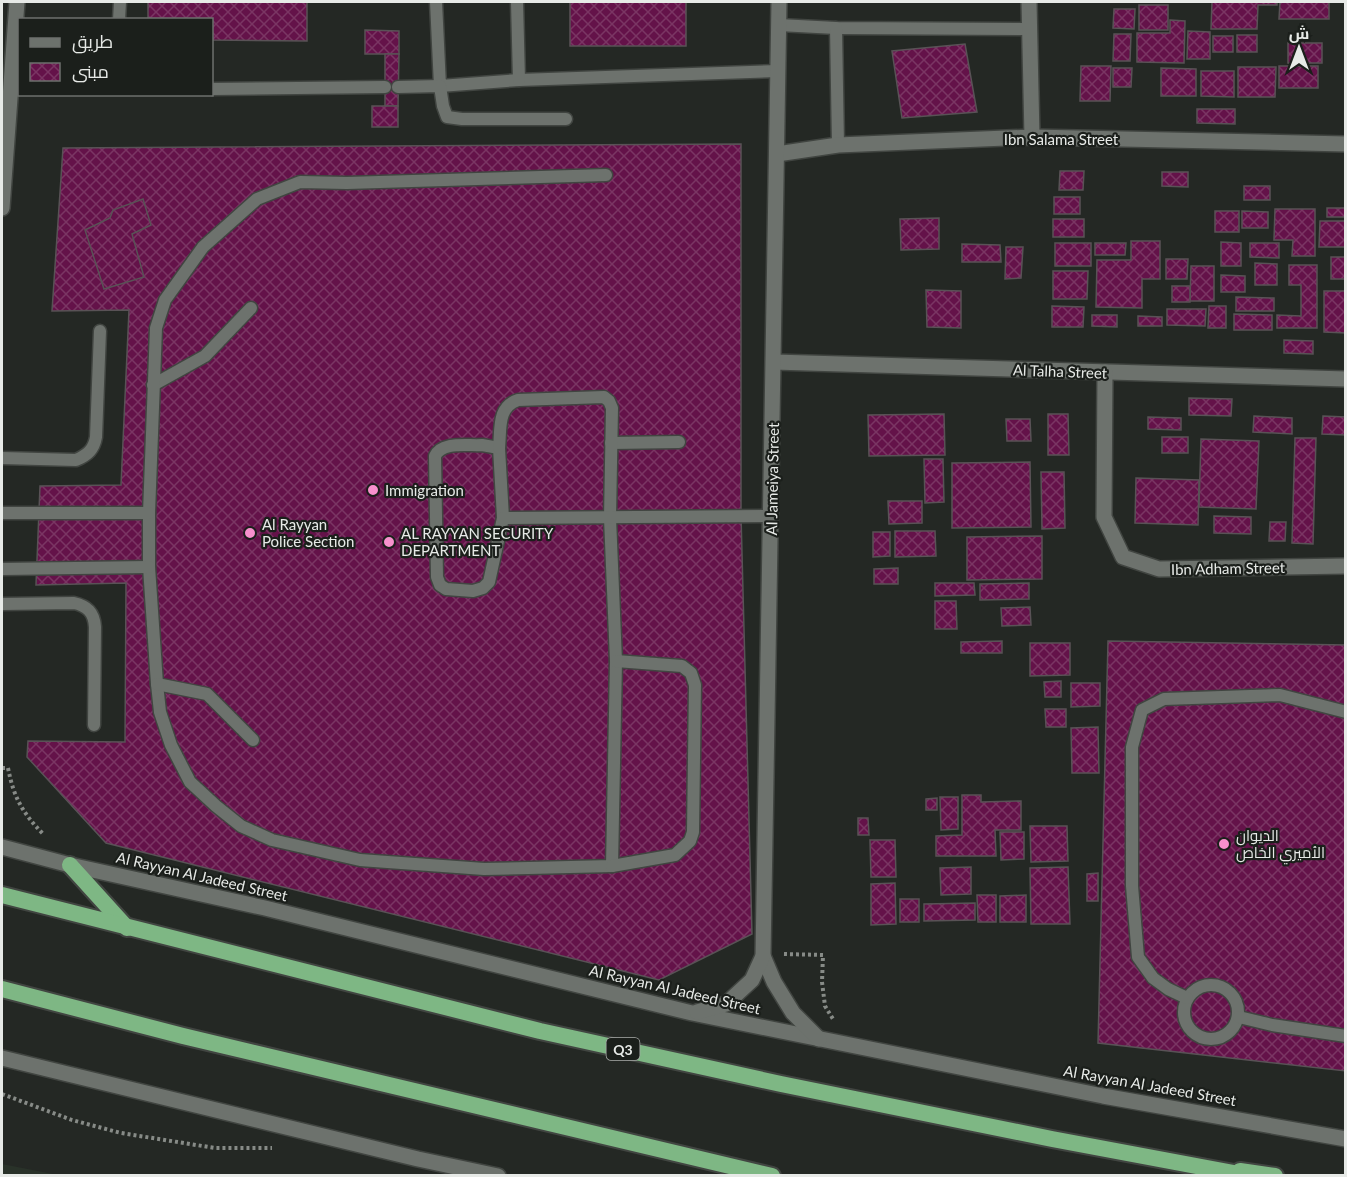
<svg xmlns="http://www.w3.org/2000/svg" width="1347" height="1177" viewBox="0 0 1347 1177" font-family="Lato,Cairo,sans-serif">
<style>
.built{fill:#293229}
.building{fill:url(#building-cross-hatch);stroke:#595256;stroke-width:1.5}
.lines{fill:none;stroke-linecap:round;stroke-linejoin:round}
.service-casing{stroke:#414541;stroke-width:15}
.minor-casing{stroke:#414541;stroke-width:18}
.tertiary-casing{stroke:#414541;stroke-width:18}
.trunk-casing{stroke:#414541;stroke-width:20}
.path{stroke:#878b87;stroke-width:4;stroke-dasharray:3 3;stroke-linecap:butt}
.service{stroke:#6d726d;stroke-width:12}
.minor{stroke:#6d726d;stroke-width:15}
.tertiary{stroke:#6d726d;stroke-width:15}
.trunk{stroke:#7eb784;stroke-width:16}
.poi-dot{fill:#f790cd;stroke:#1b1f1b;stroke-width:2}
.labels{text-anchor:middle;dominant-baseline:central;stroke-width:4.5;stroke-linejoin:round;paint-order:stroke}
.shield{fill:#1b1f1b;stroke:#aaadaa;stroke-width:1.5}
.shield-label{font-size:14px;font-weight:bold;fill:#e7eae7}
.street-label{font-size:15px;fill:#e7eae7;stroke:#1b1f1b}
.poi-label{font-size:15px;fill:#e7eae7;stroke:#1b1f1b;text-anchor:start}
</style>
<defs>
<pattern id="building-cross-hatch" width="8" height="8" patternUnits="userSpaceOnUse" patternTransform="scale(1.5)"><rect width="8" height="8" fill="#641249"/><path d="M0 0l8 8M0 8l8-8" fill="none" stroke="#7a3563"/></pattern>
</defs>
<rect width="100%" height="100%" fill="#242824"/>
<!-- built -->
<polygon class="built" points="2,1164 58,1175 2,1175"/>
<!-- building -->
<g class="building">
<polygon points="148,2 307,2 307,41 212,40 212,20 148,20"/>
<rect x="570" y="2" width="116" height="44"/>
<polygon points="1212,2 1277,2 1277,5 1258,5 1257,29 1211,29"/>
<polygon points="1280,2 1329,2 1329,19 1279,19"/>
<rect x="1139" y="5" width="29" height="25"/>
<polygon points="1114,9 1135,9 1134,29 1113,28"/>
<polygon points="1170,20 1185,21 1184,63 1137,62 1137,33 1170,33"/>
<polygon points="365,30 399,31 399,54 365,54"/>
<polygon points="1188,31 1210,32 1210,59 1187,59"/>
<polygon points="1114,34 1131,34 1130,61 1113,61"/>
<rect x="1237" y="35" width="20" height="17"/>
<rect x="1213" y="36" width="20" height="16"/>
<rect x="1288" y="43" width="34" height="20"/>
<polygon points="965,44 977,112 902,118 892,51"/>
<polygon points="385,54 399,54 398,106 385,106"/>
<polygon points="1081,66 1111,66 1110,101 1080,101"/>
<rect x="1279" y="66" width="39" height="22"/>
<polygon points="1238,67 1276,67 1275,97 1238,97"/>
<polygon points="1113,68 1132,68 1131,87 1113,87"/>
<polygon points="1161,68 1196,69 1196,96 1161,96"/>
<polygon points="1201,71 1234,71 1234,97 1201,96"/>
<rect x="372" y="106" width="26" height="21"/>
<polygon points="1197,109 1235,109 1235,124 1197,123"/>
<polygon points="741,144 741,515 752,934 659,980 106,843 27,757 28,741 125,742 126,583 36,585 40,486 121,485 129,310 52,311 63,148"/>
<polygon points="1060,171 1084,171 1083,190 1059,190"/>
<polygon points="1162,172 1188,172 1188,187 1162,186"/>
<rect x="1244" y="186" width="26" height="14"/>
<rect x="1054" y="197" width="26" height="17"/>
<polygon points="143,199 151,225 132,234 144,277 104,289 85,230 110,218 113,210"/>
<rect x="1327" y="208" width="19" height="9"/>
<polygon points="1275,209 1315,209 1315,256 1292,256 1293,240 1274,240"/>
<rect x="1215" y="211" width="24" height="21"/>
<polygon points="1242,211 1268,212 1268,228 1242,228"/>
<polygon points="939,218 939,249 901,250 900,219"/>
<rect x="1053" y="219" width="31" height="18"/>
<polygon points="1320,221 1346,221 1346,247 1319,247"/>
<polygon points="1131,241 1160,241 1160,279 1142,279 1142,308 1096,307 1097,260 1131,260"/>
<polygon points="1221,242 1241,243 1241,266 1221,266"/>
<rect x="1055" y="243" width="36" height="23"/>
<polygon points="1095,243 1126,243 1125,255 1095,255"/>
<polygon points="1250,243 1279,243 1279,258 1250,257"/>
<polygon points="962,244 1000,245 1001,262 962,262"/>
<polygon points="1006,247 1023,247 1021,278 1005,279"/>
<rect x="1331" y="257" width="15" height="22"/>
<polygon points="1166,259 1188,259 1187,279 1166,279"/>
<polygon points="1255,263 1277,264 1277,285 1255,285"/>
<polygon points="1289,265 1317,265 1317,328 1277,328 1277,315 1301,316 1301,285 1289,285"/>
<polygon points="1191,266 1214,266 1214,301 1190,301"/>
<polygon points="1053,271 1088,271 1087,299 1053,299"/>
<polygon points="1221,275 1245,276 1245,292 1221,292"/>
<rect x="1172" y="286" width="18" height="16"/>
<polygon points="926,290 961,291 961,328 927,327"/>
<polygon points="1324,291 1346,291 1346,333 1324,332"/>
<polygon points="1236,297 1274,298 1274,311 1236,311"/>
<polygon points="1052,306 1084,307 1083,327 1052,327"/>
<polygon points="1209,306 1226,306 1226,328 1208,328"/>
<polygon points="1167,309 1206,309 1205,326 1167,325"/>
<polygon points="1234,314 1272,315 1272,330 1234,330"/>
<polygon points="1092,315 1117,315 1117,327 1092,326"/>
<polygon points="1138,316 1162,317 1162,326 1138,326"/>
<polygon points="1284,340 1313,341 1313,354 1284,353"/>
<polygon points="1189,398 1232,399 1231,416 1189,415"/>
<polygon points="944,414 945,455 869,456 868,415"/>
<polygon points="1048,414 1068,414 1069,455 1048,455"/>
<polygon points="1254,416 1292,418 1292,434 1253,432"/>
<polygon points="1323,416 1346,417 1346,435 1322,434"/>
<polygon points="1148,417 1181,418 1181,430 1148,429"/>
<polygon points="1006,419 1030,419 1031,441 1007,441"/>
<rect x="1162" y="437" width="26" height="16"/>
<polygon points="1295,438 1316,438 1313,544 1292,543"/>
<polygon points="1201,439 1259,441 1256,509 1199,507"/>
<polygon points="924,459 943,459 944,502 925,503"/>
<polygon points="1030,462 1031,527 952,528 952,463"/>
<polygon points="1041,472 1064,472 1065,528 1042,529"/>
<polygon points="1136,478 1199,480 1198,525 1135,523"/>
<polygon points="888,501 922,501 922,523 889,524"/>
<polygon points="1214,516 1251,517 1251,534 1214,533"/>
<polygon points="1270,522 1286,522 1285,541 1269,541"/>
<polygon points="895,531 935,531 936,556 895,557"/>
<polygon points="873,532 890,532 890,556 873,557"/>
<polygon points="1042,536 1042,579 967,580 967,537"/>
<polygon points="898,568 898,584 874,584 874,569"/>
<polygon points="935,583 974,583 975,595 935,596"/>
<polygon points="1029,583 1029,599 980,600 980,584"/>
<polygon points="935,601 956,601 957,629 935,629"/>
<polygon points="1030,607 1031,625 1002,626 1001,608"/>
<polygon points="1002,641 1002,653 961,653 961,642"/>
<polygon points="1108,641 1346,645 1346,1071 1098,1043"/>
<polygon points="1030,643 1070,643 1070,675 1030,676"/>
<polygon points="1061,681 1061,697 1045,697 1044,682"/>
<polygon points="1071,683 1100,683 1100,706 1071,707"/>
<polygon points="1045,709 1066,709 1066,727 1046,727"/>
<polygon points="1098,727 1099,773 1072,773 1071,728"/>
<polygon points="962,795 981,795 981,802 1021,801 1021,830 995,830 996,856 936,856 936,836 962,835"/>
<polygon points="940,797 958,797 958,829 941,830"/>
<polygon points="937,798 937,810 926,810 926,799"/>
<polygon points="858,818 868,818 869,835 858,835"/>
<polygon points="1030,826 1067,826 1068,861 1031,862"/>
<polygon points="1000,832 1024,832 1024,859 1001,860"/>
<polygon points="870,840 895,840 896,877 871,877"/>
<polygon points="971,867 971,894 941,895 940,868"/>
<polygon points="1068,867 1070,924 1031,924 1030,868"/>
<polygon points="1098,873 1098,901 1087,901 1087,874"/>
<polygon points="895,883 896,924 871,925 871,884"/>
<polygon points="977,895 996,895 996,922 978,922"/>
<polygon points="1026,895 1026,922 1000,922 1000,896"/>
<rect x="900" y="899" width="19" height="23"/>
<polygon points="975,903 975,920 924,921 924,904"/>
</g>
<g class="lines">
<defs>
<g id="service">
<polyline points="436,2 440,86 519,80 778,71"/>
<polyline points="517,2 519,80"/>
<polyline points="119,20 120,2"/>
<polyline points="779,25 836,28 1028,29"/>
<polyline points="836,28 838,145"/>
<polyline points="398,87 440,86 443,106 447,117 462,119 566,119"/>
<polyline points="212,89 385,87"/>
<polyline points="153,385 205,356 251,308"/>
<polyline points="611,443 679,442"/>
<path d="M482,445l17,3 4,70 -14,64 -6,6 -10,3 -27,-2 -6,-4 -3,-8 -2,-121c7,-15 32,-10 47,-11z"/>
<path d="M499,448c2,-19 -2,-41 19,-48l86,-3 5,4 3,7 -2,110 6,143 -4,205 -128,3 -124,-9 -88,-20 -31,-14 -25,-20 -26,-24 -19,-37 -11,-33 -3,-28 -8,-117v-54l7,-185 9,-28 38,-53 54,-48 43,-17 47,1 259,-8"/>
<path d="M2,458l74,2c12,-5 18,-11 20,-23l4,-106"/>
<polyline points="2,513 149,513"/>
<polyline points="503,518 772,516"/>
<polyline points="2,569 149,567"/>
<path d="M2,604l72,-1c13,3 20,9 21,24l-1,98"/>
<polyline points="157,684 207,694 253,740"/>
<polyline points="612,866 675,855 690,841 693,832 695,685 691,673 682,666 616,661"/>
<circle cx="1211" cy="1012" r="27"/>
<polyline points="1187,998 1168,989 1153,978 1138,957 1132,886 1132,747 1142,710 1164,699 1280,695 1346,712"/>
<polyline points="1239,1017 1272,1025 1346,1036"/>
</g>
<g id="minor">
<polyline points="1029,2 1032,137"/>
<polyline points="777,154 838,145 1032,137 1346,144"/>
<polyline points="774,362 1346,379"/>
<polyline points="1105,372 1104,517 1123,557 1159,569 1346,566"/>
</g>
<g id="tertiary">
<polyline points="2,208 17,2"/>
<polyline points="2,847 70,865 265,908 692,1013 1103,1096 1346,1139"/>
<polyline points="763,956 774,982 793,1013 819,1039"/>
<polyline points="697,1012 726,1004 752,980 763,956 779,2"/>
<polyline points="2,1058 418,1159 498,1176"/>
</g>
<g id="trunk">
<polyline points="70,865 127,928"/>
<polyline points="2,895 540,1031 781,1084 1052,1139 1250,1176"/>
<polyline points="2,989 183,1036 772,1176"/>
<polyline points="1240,1171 1275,1176"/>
</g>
</defs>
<!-- service casing -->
<use href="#service" class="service-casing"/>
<!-- minor casing -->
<use href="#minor" class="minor-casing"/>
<!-- tertiary casing -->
<use href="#tertiary" class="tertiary-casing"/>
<!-- trunk casing -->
<use href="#trunk" class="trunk-casing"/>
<!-- path -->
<g class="path">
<path d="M2,768h6c6,30 14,44 35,66"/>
<polyline points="784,954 823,955 822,982 825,1006 833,1019"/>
<polyline points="2,1094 72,1120 121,1133 215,1148 272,1148"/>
</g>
<!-- service -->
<use href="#service" class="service"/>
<!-- minor -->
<use href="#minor" class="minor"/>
<!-- tertiary -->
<use href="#tertiary" class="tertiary"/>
<!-- trunk -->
<use href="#trunk" class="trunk"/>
</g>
<!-- markers -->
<g class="poi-dot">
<circle cx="373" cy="490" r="6"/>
<circle cx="250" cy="533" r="6"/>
<circle cx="389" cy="542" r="6"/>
<circle cx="1224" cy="844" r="6"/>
</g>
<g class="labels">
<!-- shield labels -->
<rect class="shield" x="606.5" y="1038" width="33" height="22" rx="4.5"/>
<g class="shield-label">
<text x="623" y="1049">Q3</text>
</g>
<!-- street labels -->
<g class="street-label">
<text x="1061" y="139">Ibn Salama Street</text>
<text transform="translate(1060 371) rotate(2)">Al Talha Street</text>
<text transform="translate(772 479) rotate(-89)">Al Jameiya Street</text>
<text transform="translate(1228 568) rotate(-1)">Ibn Adham Street</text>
<text transform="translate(202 876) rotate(13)">Al Rayyan Al Jadeed Street</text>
<text transform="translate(675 989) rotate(13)">Al Rayyan Al Jadeed Street</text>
<text transform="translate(1150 1085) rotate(10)">Al Rayyan Al Jadeed Street</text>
</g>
<!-- poi labels -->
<g class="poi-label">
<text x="385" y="490">Immigration</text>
<text x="262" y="524">Al Rayyan<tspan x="262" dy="17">Police Section</tspan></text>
<text x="401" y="533">AL RAYYAN SECURITY<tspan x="401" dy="17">DEPARTMENT</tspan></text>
<text x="1236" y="835">الديوان<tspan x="1236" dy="17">الأميري الخاص</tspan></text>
</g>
</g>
<!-- border -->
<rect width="1347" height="1177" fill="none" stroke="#e7eae7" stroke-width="6"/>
<!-- legend -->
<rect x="18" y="18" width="195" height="78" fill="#1b1f1b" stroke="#6d706d" stroke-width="1.5"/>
<rect x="30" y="38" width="30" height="9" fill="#6d726d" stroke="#6d706d" stroke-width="1.5"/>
<text x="72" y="48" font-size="18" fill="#e7eae7">طريق</text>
<rect x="30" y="63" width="30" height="18" fill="url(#building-cross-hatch)" stroke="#6d706d" stroke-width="1.5"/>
<text x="72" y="78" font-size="18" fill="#e7eae7">مبنى</text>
<!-- north arrow -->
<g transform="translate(1299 48)" stroke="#1b1f1b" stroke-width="4.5" paint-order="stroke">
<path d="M0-4.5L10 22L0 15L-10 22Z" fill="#e7eae7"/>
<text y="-9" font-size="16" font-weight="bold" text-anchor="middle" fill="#e7eae7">ش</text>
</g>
</svg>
